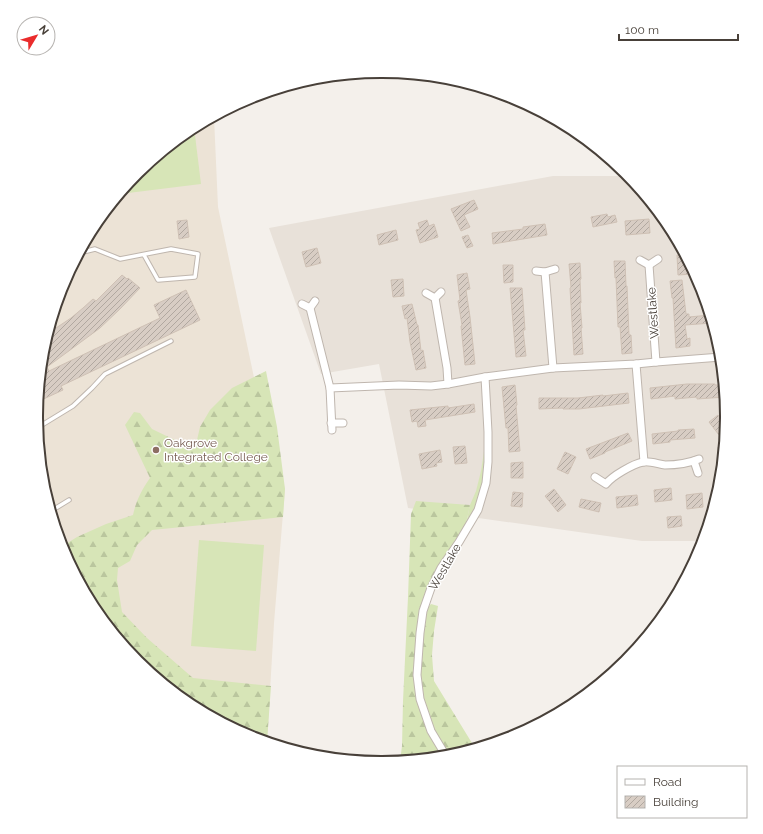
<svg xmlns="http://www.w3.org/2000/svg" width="763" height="834" viewBox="0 0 763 834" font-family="Raleway,sans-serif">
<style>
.residential{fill:#e8e1d9}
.education{fill:#ece3d6}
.grass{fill:#d7e5b7}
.forest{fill:url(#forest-firs)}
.building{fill:url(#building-hatch);stroke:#cfc1b5}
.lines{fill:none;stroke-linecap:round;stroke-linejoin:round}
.lane-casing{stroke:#bfb6ae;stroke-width:5.5}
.street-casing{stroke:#bfb6ae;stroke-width:9}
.lane{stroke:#fff;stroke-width:3.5}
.street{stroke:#fff;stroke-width:7}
.education-dot{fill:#8d6e63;stroke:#fff;stroke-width:1.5}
.labels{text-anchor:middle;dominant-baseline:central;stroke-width:3;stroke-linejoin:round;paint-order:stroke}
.street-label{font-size:12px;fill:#484039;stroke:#fff}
.education-label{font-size:12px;fill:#785e54;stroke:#fff;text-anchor:start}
.rim{fill:none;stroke:#484039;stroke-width:2}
</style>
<defs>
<pattern id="forest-firs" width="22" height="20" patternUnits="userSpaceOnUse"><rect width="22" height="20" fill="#d7e5b7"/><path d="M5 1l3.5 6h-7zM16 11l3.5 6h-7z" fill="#bac69e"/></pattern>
<pattern id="building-hatch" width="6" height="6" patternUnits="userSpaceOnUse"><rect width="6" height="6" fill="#d8cdc4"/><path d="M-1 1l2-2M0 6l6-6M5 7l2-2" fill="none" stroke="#b1a8a0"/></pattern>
</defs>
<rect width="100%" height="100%" fill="#f4f0eb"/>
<!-- residential -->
<polygon class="residential" points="553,176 629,176 669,225 701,285 720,350 727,417 720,485 703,541 642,541 408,508 379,364 321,374 269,228"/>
<!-- education -->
<polygon class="education" points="214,117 218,207 260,406 285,489 274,623 267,742 249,736 189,704 137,661 94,609 62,549 43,484 36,417 43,349 62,285 94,225 137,173 190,130"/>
<!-- grass -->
<g class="grass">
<polygon points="194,127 201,184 120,194 137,173 190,130"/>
<path d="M485,445c0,20 -1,41 -9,59 -3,7 -6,13 -10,20l4,-19 6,-14 5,-20z"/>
<polygon points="199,540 264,545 256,651 191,646"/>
</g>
<!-- forest -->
<g class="forest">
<path d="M266,371l11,56 8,62 -2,28 -131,13 -15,15 -7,16 -12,7 -1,12 5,32 25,26 46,40 78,8 -4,56 -18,-6 -60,-32 -52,-43 -43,-52 -33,-62 16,-10 29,-13 27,-9c3,-14 9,-26 17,-37l-25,-53 9,-13 6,1 12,16 27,13 18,-2 3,-13 10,-17 22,-22z"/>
<polygon points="416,501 470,505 464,533 450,555 424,611 431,604 438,606 434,631 432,655 434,681 475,748 449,756 400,761 402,746 403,701 408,597 411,514"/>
</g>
<!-- building -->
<g class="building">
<polygon points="474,200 478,209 464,215 470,227 461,231 451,209"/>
<polygon points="607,214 608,217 615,215 617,222 593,227 591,217"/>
<polygon points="649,219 650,233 626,235 625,221"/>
<polygon points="187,220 189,237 179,239 177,221"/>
<polygon points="427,220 429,226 434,224 438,237 420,243 416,230 420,229 418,223"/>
<polygon points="545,224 547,235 493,244 492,233 523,229 523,227"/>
<polygon points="396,230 398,240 379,245 377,235"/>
<polygon points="468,235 473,246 467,248 462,237"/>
<polygon points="317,248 321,263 306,267 302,252"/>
<polygon points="684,254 692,269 692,274 678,275 677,255"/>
<polygon points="614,261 625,261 626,286 627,286 629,335 631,335 632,353 622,354 620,327 618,327 616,278 615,278"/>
<polygon points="580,263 581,279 580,280 581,303 580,303 582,328 581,328 583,354 574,355 570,288 571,287 569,264"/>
<polygon points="503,265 513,265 513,282 504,283"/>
<polygon points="467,273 470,289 466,290 470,317 475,364 465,365 461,326 462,325 458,301 460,300 457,275"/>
<polygon points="122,275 127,279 128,278 140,288 120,309 100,328 47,367 49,371 160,318 154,305 186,290 200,320 61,386 63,390 37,402 43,349 47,334 71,318 83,308 93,299 96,301"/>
<polygon points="403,279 404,296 393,297 391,280"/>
<polygon points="682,280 686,314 689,314 689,317 710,315 712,323 685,325 687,339 690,338 690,346 676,348 673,298 672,298 670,281"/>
<polygon points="510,288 522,288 525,330 523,330 526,356 516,357"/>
<polygon points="412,304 417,325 418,325 421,351 423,350 426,368 416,370 410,342 407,318 405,319 402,306"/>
<polygon points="687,384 715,384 715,385 724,385 725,397 697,399 697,397 675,399 675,396 651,399 650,388"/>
<polygon points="515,385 517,405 516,406 520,451 509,452 508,428 506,428 502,387"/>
<polygon points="628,393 629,403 579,409 563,409 563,408 539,409 539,398 578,398 603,395 603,396"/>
<polygon points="474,404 475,412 425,420 426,426 418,427 417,421 412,422 410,410 448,406 448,408"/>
<polygon points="718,415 726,427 726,430 719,435 709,422"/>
<polygon points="694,429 695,438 670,440 670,442 653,444 652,434 678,431 678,430"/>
<polygon points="628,433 632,441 605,452 605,453 590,459 586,449"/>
<polygon points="465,446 467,463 455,464 453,447"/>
<polygon points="724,446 722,466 718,466 718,447"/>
<polygon points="440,450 442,462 436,463 437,466 422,469 419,454"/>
<polygon points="565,452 576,457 568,474 557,469"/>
<polygon points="523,462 523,478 511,478 511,463"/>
<polygon points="671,488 672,500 655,502 654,490"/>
<polygon points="554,489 566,505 558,512 545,496"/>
<polygon points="513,492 523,493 522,507 511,506"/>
<polygon points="702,493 703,507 687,509 686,495"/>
<polygon points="637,495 638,505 617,508 616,497"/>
<polygon points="581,499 601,503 599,512 579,507"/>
<polygon points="681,516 682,526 668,528 667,517"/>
</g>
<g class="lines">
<defs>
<g id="lane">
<polyline points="79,253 95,249 120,259 171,249 198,254 195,277 158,280 144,255"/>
<polyline points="37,428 73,406 92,388 105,374 171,341"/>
<polyline points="51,511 69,500"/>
</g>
<g id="street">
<polyline points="640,260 649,265 658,259"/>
<polyline points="649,265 656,362"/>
<polyline points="536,271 545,272 555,269"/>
<polyline points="545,272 553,368"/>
<polyline points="426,293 435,298 441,292"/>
<polyline points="435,298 447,368 448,384"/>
<polyline points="315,301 310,308 330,388 332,430"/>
<polyline points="302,304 310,308"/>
<polyline points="636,364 644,462"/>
<polyline points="330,388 399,385 431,386 448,384 485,377 553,368 636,364 656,362 721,357"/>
<polyline points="331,423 343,423"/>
<polyline points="694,461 698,473"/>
<path d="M595,477l11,7c6,-8 27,-20 37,-22 7,-1 15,2 22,3 11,0 24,-2 34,-6"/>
<polyline points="446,756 431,731 420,699 417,675 420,633 423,611 431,588 441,568 459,542 478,510 486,483 488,462 488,432 485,377"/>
</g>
</defs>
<!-- lane casing -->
<use href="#lane" class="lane-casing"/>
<!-- street casing -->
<use href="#street" class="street-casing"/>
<!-- lane -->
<use href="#lane" class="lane"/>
<!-- street -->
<use href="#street" class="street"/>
</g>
<!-- markers -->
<circle class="education-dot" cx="156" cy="450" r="4"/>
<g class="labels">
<!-- street labels -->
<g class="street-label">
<text transform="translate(653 313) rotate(-94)">Westlake</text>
<text transform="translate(445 567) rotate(-60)">Westlake</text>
</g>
<!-- education labels -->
<g class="education-label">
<text x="164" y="443">Oakgrove<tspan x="164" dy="14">Integrated College</tspan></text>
</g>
</g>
<!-- crop -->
<path d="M0 0H763V834H0ZM381 78H382A338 338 0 0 1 720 416V418A338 338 0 0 1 382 756H381A338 338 0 0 1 43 418V416A338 338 0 0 1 381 78Z" fill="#fff" fill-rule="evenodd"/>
<path class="rim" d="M381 78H382A338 338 0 0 1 720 416V418A338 338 0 0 1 382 756H381A338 338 0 0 1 43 418V416A338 338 0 0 1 381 78Z"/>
<!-- legend -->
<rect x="617" y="766" width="130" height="52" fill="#ffffff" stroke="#b6b3b0"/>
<rect x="625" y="779" width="20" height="6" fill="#ffffff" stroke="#b6b3b0"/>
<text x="653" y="786" font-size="12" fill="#484039">Road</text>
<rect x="625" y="796" width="20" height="12" fill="url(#building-hatch)" stroke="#b6b3b0"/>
<text x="653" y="806" font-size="12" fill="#484039">Building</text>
<!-- north arrow -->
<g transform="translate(36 36) rotate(52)"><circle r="19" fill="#ffffff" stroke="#b6b3b0"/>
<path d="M0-3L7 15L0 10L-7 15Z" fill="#ea2c2c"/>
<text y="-6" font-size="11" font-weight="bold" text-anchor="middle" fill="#484039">N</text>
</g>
<!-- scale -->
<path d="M619 34v6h119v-6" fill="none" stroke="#484039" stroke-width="2"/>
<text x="625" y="34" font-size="12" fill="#484039" stroke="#ffffff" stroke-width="3" paint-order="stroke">100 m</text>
</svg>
